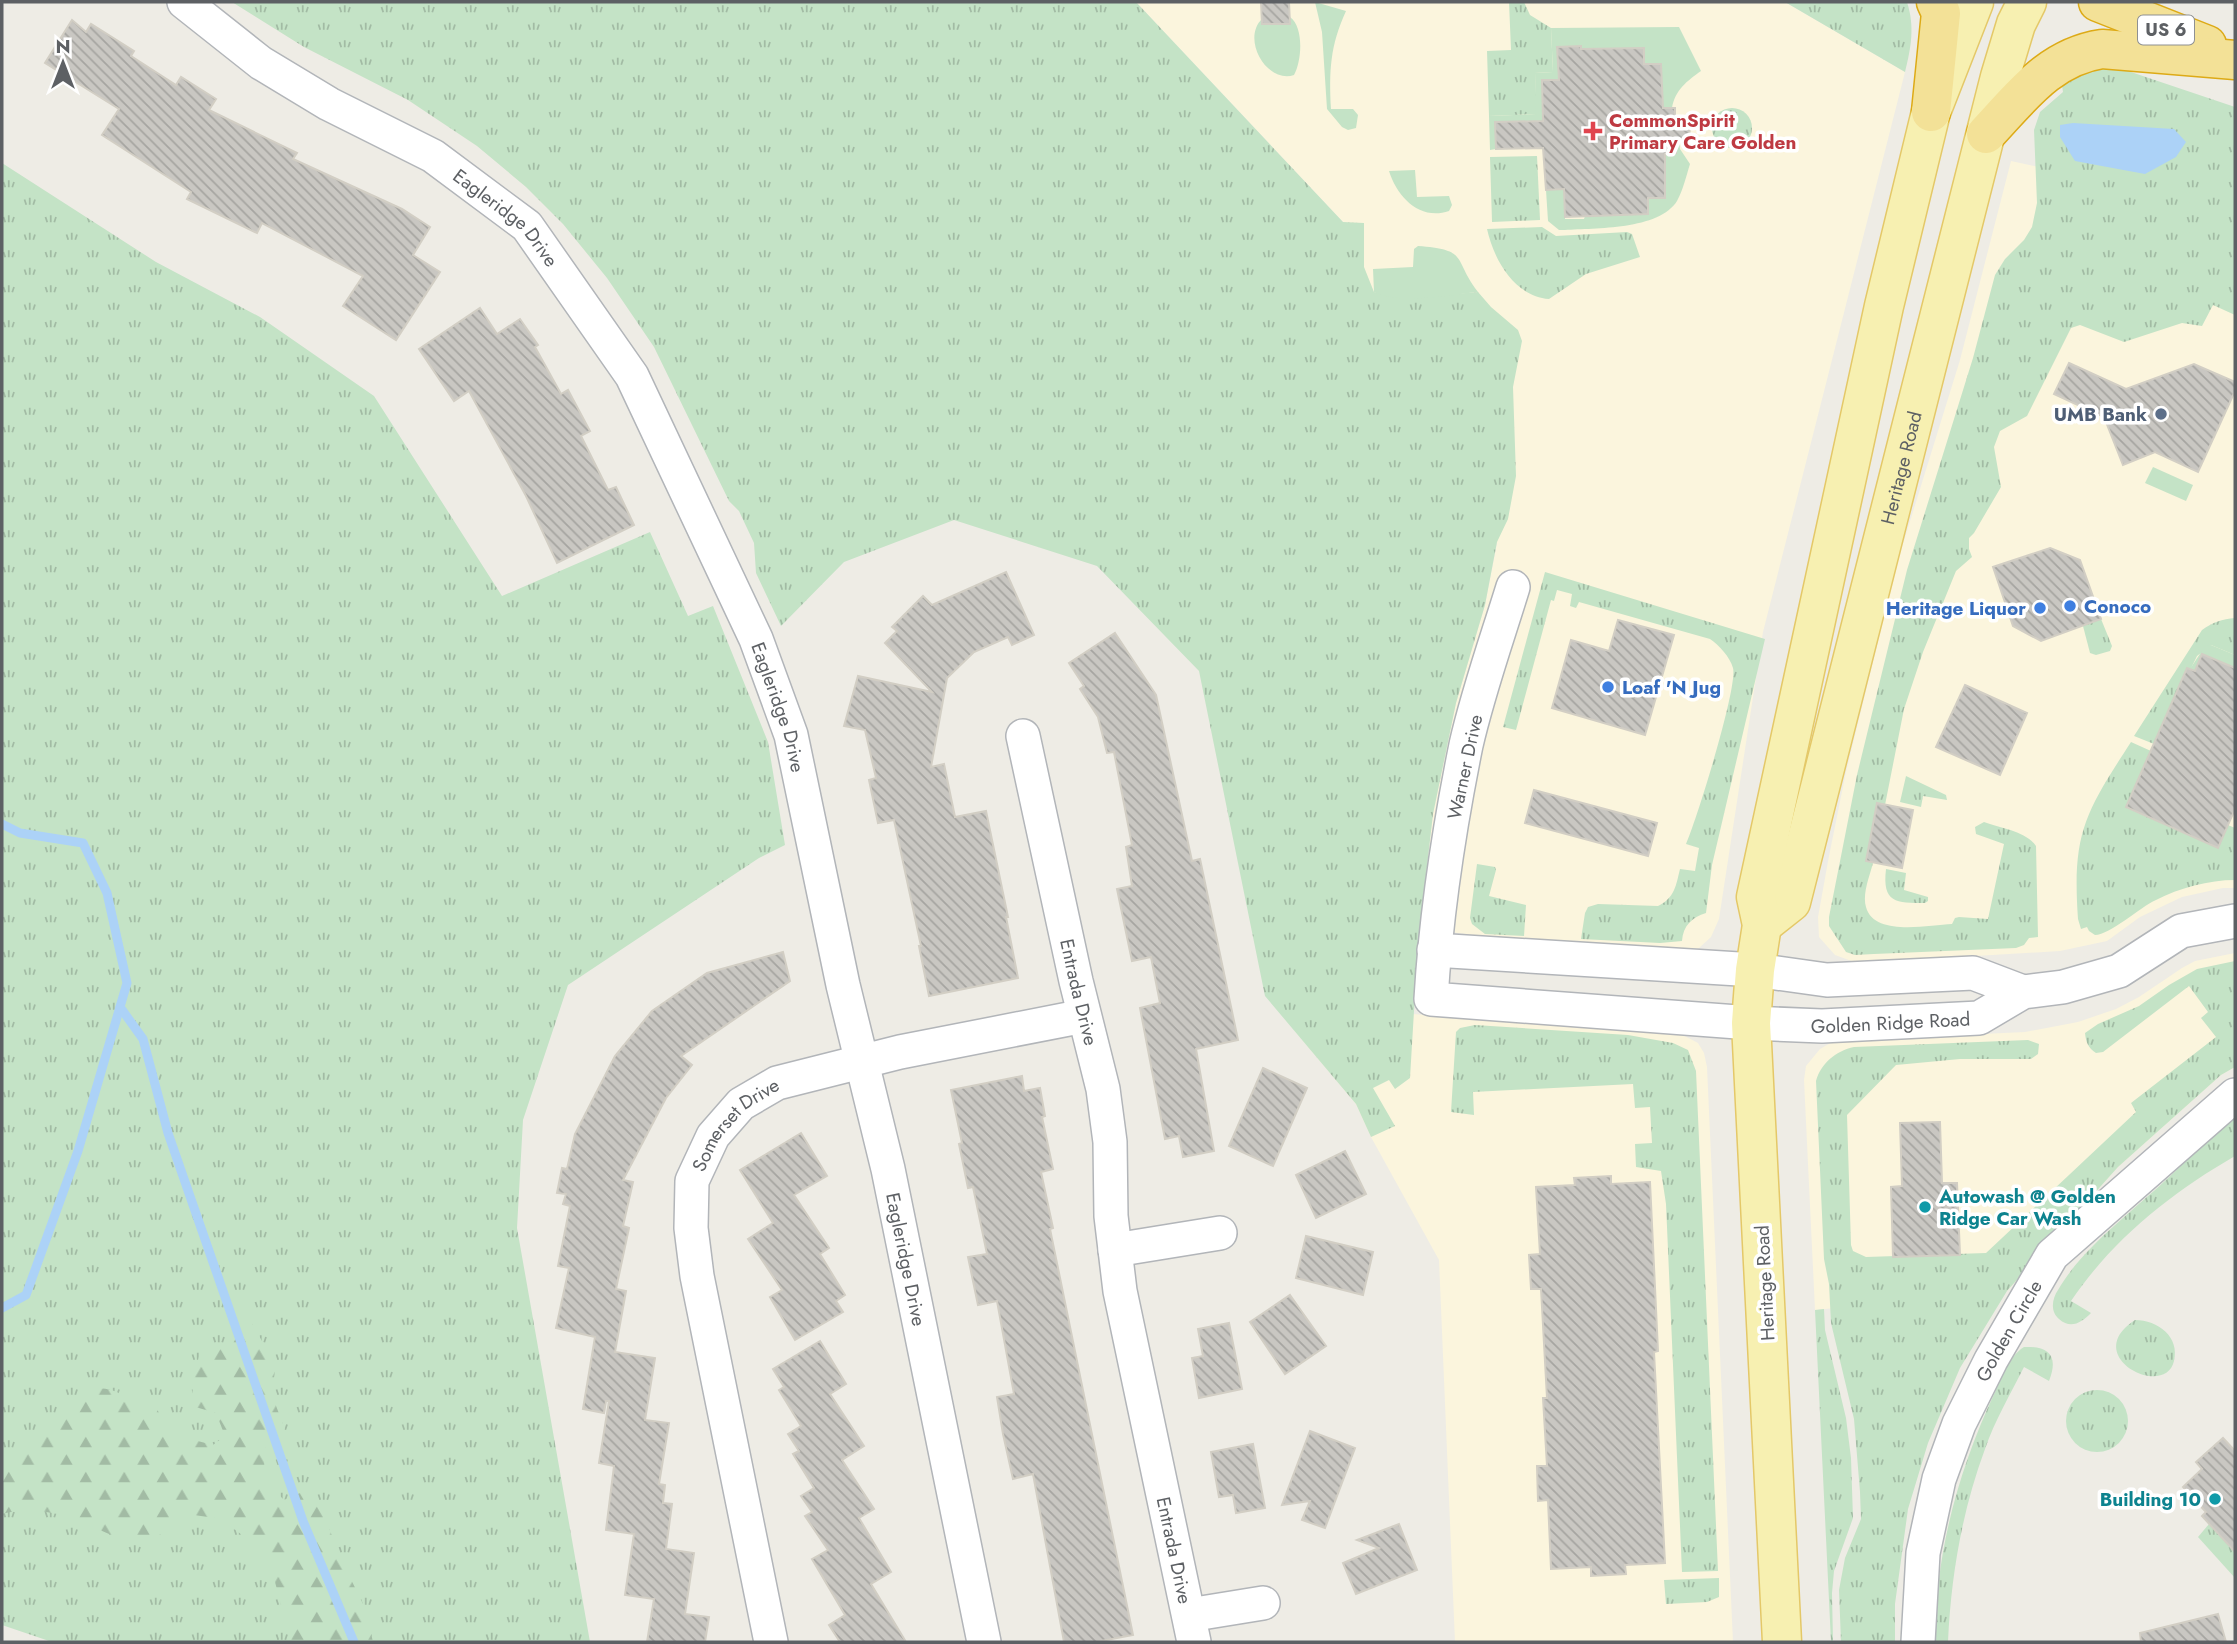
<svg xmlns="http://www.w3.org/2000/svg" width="2237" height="1644" viewBox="0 0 2237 1644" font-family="Jost,sans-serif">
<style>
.commercial{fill:#fbf5dd}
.grass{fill:url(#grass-tufts)}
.forest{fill:url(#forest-firs)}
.garden{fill:#c4e3c6}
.water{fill:#acd2f7}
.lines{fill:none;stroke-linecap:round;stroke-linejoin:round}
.stream{stroke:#acd2f7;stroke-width:9}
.building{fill:url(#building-back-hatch);stroke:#d2cec4;stroke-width:2}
.minor-casing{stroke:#b2b5b9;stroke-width:36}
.major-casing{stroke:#e4c868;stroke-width:41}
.highway-casing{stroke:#ddaa16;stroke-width:41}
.minor{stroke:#fff;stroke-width:33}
.major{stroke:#f7f0b1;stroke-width:38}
.highway{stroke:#f3e197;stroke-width:38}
.health-dot{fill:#e0444e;stroke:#fff;stroke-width:2.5}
.service-dot{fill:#5c6f8a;stroke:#fff;stroke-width:2.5}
.shop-dot{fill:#3f7fe0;stroke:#fff;stroke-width:2.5}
.culture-dot{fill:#0f9aa8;stroke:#fff;stroke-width:2.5}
.labels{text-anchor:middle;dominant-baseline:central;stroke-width:7;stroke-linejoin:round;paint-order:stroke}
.shield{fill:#fff;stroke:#8e9092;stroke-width:2}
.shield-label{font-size:18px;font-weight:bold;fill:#5d6064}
.health-label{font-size:19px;font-weight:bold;fill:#be3a42;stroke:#fff;text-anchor:start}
.street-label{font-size:19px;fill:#5d6064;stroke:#fff}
.service-label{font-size:19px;font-weight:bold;fill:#4e5e75;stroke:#fff;text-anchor:end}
.shop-label{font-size:19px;font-weight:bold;fill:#366cbe;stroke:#fff;text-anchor:start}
.culture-label{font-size:19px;font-weight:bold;fill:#0d838f;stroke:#fff;text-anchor:start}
</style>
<defs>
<pattern id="grass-tufts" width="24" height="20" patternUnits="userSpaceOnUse" patternTransform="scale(1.75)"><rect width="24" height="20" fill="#c4e3c6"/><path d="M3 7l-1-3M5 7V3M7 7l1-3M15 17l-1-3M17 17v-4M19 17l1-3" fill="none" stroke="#a2bba4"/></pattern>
<pattern id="forest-firs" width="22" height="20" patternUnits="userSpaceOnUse" patternTransform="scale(1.75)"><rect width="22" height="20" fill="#c4e3c6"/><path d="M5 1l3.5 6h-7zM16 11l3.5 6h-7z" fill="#a2bba4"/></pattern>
<pattern id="building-back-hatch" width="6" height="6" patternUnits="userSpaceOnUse" patternTransform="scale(1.75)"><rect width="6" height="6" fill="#c9c7c2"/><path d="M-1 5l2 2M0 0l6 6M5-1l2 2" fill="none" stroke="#a6a5a1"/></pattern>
</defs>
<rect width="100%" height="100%" fill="#eeece5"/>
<!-- commercial -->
<g class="commercial">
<polygon points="1136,2 1785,2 1905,72 1763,632 1719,919 1711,937 1699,948 1690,951 1474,939 1466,934 1420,928 1433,814 1456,703 1485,605 1497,543 1429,560 1343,222"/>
<polygon points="2011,161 2235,209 2235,888 2223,888 2182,897 2140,917 2107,941 2060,951 1857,963 1835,955 1819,937 1818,917 1829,856 1846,772 1898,560 1960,360"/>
<polygon points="2235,953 2235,1067 2221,1075 2118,1167 2007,1291 1815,1310 1804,1080 1806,1066 1820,1049 1834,1041 2025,1032 2078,1022 2116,1009 2139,997 2182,968 2195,961"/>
<polygon points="1412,1014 1677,1032 1698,1043 1704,1053 1707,1067 1733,1642 1455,1642 1439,1260 1371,1137 1356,1104 1294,1030"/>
</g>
<!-- grass -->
<g class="grass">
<polygon points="232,2 1136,2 1343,222 1364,223 1364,267 1374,292 1404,298 1478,292 1491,307 1518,330 1522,341 1513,387 1516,476 1508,519 1497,542 1485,605 1456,703 1433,814 1418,944 1410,1078 1395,1089 1389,1080 1373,1088 1395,1126 1371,1137 1356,1104 1265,996 1199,671 1097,566 954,520 844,562 781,626 756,573 754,543 739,511 729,501 654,347 607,278 563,224 526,187 477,146 408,100 304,47"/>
<polygon points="1509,2 1524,2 1530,15 1551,28 1553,72 1535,73 1537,114 1489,116 1487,51 1511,50"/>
<path d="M1785,2h122c8,25 4,45 -2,70z"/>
<path d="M2099,68l26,2 110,37v208l-22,-10 -11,21 -20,-3 -58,19 -44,-17 -9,3 -44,88 -27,15 -6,16 7,40 -27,46 -5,5v11l3,8 -16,14 -33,81 -19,57 -19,96 -8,-1 -11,57 7,2c-3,12 -11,31 -7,44 8,30 62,18 86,17l3,-6 4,-1 29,2 16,-75 -28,-10 -1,-7 9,-5c16,6 42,9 52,24l2,91 -9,1 -5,7 -8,3 -142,6 -19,1 -9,-3 -17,-26v-9l28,-142 50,-205 66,-212 22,-83 10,-16 19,-19 8,-13 5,-24 -3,-73 6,-18 23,-20 -2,-13z"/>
<circle cx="1732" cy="128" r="20"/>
<polygon points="1537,156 1540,220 1492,222 1490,157"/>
<polygon points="2,163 156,262 260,317 374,396 502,596 650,532 688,616 713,606 768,742 785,845 759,858 568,985 523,1120 517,1228 590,1642 52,1642 2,1625"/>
<path d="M1542,227l14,9 71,-4 5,2 8,23 -54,17 -37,25c-35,-3 -55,-39 -62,-70z"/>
<path d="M1545,572l220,67 -53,226 -6,48c-14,4 -23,13 -24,28l-22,2 -79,-4 4,-26 3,-6 10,-3 60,2c17,-8 18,-21 22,-37l15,2 4,-23 -13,-4c10,-22 52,-157 47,-176 -3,-11 -14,-23 -23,-29l-131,-37 -3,6 -6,-2 2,-12 -15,-4 -3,11 -3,-1 -35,130 -13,-3z"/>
<path d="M2235,618v37l-24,-10 -14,11 -43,88 -20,-8 68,-106c11,-8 20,-11 33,-12z"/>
<polygon points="2101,619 2112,646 2110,651 2096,655 2090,653 2083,626"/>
<path d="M2131,742l20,9 -24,57 91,40 10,-23 7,3v52c-26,0 -56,8 -79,20 -16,7 -46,35 -61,35l-6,-4 -2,-4 -6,2 -3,-10c-6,-86 7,-106 53,-177z"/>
<polygon points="1906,776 1946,795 1947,800 1923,796 1921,807 1900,802"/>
<polygon points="1477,864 1495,867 1496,870 1489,896 1526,905 1524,936 1485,934 1472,924 1470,918"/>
<path d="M1886,869l20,4 -2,17 24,7v4l-3,2c-29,0 -43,0 -39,-34z"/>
<path d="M2235,961v106l-14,8 -103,92 -111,124 -47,77 -32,75 -20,66 -13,95v38h-54l-2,-52 6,-32 16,-39 -1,-27 -6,-73 -23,-96 -2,-39 -5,-25 -8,-178c5,-18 20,-30 38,-34l174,-7 11,4 -1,10 -7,5h-71l-64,6 -49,50 4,130 2,6 13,6 120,-4 150,-141 -5,-9 85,-66 -15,-19 7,-6 -19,-26 -86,66 -7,1c-8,-5 -10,-11 -11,-20l13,-9 41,-18 30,-21 28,-16z"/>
<polygon points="1475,1025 1628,1035 1673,1043 1688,1050 1696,1071 1718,1571 1682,1572 1666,1204 1661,1171 1636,1167 1635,1144 1652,1143 1650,1107 1635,1108 1633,1084 1473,1092 1474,1115 1451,1112 1456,1032 1460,1028"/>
<path d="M2235,1117v39c-64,37 -122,83 -164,145l20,12c-9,9 -20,17 -32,6 -9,-8 -7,-20 -1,-29 24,-42 74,-78 109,-111 22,-20 44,-46 68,-62z"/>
<polygon points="1824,1309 1825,1330 1846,1418 1851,1458 1853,1518 1834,1571 1832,1593 1833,1642 1831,1642 1815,1310"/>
<path d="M2135,1320c23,0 45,17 39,41 -9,39 -95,-5 -39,-41z"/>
<path d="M2024,1347c25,-1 35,9 25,34l-25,-14c-13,26 -29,53 -39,82 -23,62 -34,127 -37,193h-13c0,-87 23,-171 60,-250 7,-14 14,-36 29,-45z"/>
<circle cx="2097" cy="1421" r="31"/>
<polygon points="2209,1524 2235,1552 2235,1578 2198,1537"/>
<polygon points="1719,1578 1719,1597 1707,1602 1666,1604 1664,1580"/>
</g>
<!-- forest -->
<path class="forest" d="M231,1312l20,9 12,22 12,29 -4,21 14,36 -21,20c-1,23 3,34 20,51l23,-10 19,30 14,37 25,51 8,34h-80l-3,-4 -15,-56 -28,-43 -25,-20 -35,-5c-12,9 -27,24 -42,27 -19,5 -54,-17 -73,-23 -21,-7 -49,-10 -70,-4v-43l8,-5 29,-33 21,-14 9,-12 21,-19c17,0 32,1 40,18l9,-4 15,2 17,30 42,11 12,-9 -9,-23 -24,-7 1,-25 9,-37h23z"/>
<!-- garden -->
<g class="garden">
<path d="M1315,2l31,9c-16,35 -17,60 -15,98h22l5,6 -2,13 -8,2 -6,-3 -15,-18 -5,-77z"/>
<path d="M1290,17c14,10 12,44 4,58 -27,9 -53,-36 -32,-56v5h27z"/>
<path d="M1679,27l22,44c-14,10 -26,19 -29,37h-9l-2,-44h-17v-16l-63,1 -1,-3 -22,1 1,33 -17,1 1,40 -47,1v27l-6,1 -1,-34 47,-2 -1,-41 18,-1 -2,-44z"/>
<path d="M1675,140h4l1,9 10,15c-4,13 -7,26 -13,37 -18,29 -82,27 -112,29h-6l-11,-9 -2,-31 18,-1 1,30h19l1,-3 63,-2v-16h17v-44z"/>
<path d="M1415,170l2,27 32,-1 3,9 -3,6c-29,10 -52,-14 -60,-40z"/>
<path d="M1418,246c52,4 34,12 60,46 -31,3 -76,13 -104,0l-1,-23 40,-2 1,-18z"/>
<polygon points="2153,467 2193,485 2186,501 2145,483"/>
<polygon points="2211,645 2235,655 2235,668 2203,654 2195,671 2190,669 2205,646"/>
</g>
<!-- water -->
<polygon class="water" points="2073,123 2174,129 2186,142 2176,157 2145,174 2075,161 2060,137 2060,125"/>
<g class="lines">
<!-- stream -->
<g class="stream">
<polyline points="2,824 20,833 83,843 107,893 127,983 78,1151 26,1295 2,1308"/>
<polyline points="120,1007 143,1039 168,1133 303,1521 354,1642"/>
</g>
</g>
<!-- building -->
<g class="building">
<polygon points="1261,2 1289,2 1290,24 1262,24"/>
<polygon points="72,20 86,32 91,24 134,51 131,56 176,85 181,77 216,99 209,110 297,153 293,159 402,209 430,227 413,255 440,272 396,340 343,306 363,276 262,223 257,233 187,199 191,192 102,135 119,109 45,63"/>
<polygon points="1581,46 1581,49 1644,48 1644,64 1661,64 1663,108 1675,108 1675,117 1689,117 1690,141 1675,141 1676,153 1665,154 1665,198 1648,198 1648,214 1565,217 1564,189 1546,190 1543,148 1496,149 1495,122 1543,121 1542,80 1559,80 1557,47"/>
<polygon points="480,308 497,334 520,319 538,345 535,347 561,394 568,390 590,431 581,436 608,490 616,487 634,525 557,563 526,496 469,391 454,401 419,349"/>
<polygon points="2069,363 2126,389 2194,364 2235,382 2235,391 2198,472 2155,452 2123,465 2104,417 2054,394"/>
<polygon points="2050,548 2080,560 2101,619 2041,641 2013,626 1993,567"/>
<polygon points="1006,572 1034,635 1012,645 1008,637 974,652 947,678 931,767 944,764 955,817 986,811 1008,917 1006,917 1018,978 929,996 919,946 921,946 894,820 878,823 869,780 876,778 865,730 844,726 858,676 932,692 885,643 897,631 892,627 923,596 932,605"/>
<polygon points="1618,620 1674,635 1645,735 1552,708 1571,640 1609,651"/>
<polygon points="1115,633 1156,695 1192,861 1200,859 1238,1040 1196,1049 1214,1151 1183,1157 1179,1136 1165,1139 1140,1008 1160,1003 1151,957 1132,961 1117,889 1132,886 1126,847 1132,845 1114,752 1107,753 1098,717 1080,689 1084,686 1069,663"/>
<polygon points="2202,654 2235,668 2235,809 2218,848 2126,807 2187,668 2195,671"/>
<polygon points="1965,685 2027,713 2000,775 1936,747"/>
<polygon points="1534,790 1657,823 1648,856 1525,823"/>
<polygon points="1877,803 1913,810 1902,868 1866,861"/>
<polygon points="783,952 790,981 681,1056 692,1065 666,1098 623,1180 633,1182 623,1226 629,1228 616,1289 626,1291 615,1352 655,1358 645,1420 669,1423 659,1484 665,1485 663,1503 672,1504 666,1549 694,1553 685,1614 709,1617 705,1642 647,1642 654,1599 625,1595 634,1534 606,1530 614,1466 599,1463 609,1401 606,1401 604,1413 583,1409 595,1337 556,1328 569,1268 558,1266 570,1206 563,1204 566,1194 557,1193 562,1168 567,1169 575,1134 615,1056 652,1011 707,973"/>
<polygon points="1263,1068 1307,1088 1273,1166 1229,1146"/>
<polygon points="1022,1076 1024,1091 1040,1088 1045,1116 1042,1117 1053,1169 1041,1172 1053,1228 1050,1229 1133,1635 1096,1642 1064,1642 1033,1474 1013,1479 1003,1434 997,1397 1014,1394 997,1301 978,1305 968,1257 987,1254 973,1187 968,1188 959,1144 962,1143 951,1090"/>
<polygon points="1940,1122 1942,1183 1957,1183 1960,1255 1893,1257 1891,1187 1902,1186 1900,1123"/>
<polygon points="801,1133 827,1176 794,1195 829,1248 820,1254 845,1295 836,1301 843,1312 795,1340 770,1297 782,1290 748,1239 773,1223 740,1170"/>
<polygon points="1345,1151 1366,1194 1316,1218 1296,1175"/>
<polygon points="1611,1176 1611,1184 1650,1182 1658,1351 1654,1352 1665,1563 1625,1565 1626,1574 1591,1576 1591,1567 1551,1569 1548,1500 1538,1501 1537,1466 1547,1466 1543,1398 1547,1398 1541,1289 1531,1289 1529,1255 1540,1254 1536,1187 1575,1185 1574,1178"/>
<polygon points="1306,1236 1373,1252 1363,1295 1296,1278"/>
<polygon points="1290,1295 1326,1346 1285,1374 1250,1322"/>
<polygon points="1229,1323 1242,1389 1199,1398 1192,1358 1203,1356 1198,1329"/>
<polygon points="820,1341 846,1384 830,1394 864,1446 842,1460 874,1509 859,1518 891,1572 871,1584 906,1642 840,1642 829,1625 845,1615 812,1559 828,1550 805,1516 812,1512 801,1496 814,1488 793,1454 799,1451 788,1434 801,1426 779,1390 784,1387 773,1369"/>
<polygon points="1310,1431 1355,1448 1325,1528 1302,1520 1310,1501 1282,1505"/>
<polygon points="2223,1438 2235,1451 2235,1552 2202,1516 2206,1512 2183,1487 2202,1469 2196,1462"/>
<polygon points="1253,1444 1265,1508 1236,1513 1233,1495 1219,1497 1211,1452"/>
<polygon points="1399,1524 1417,1570 1356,1594 1343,1563 1379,1548 1357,1540"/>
<polygon points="2218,1614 2226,1642 2141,1642 2140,1633"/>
</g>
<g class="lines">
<defs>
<g id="minor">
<path id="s1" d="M184,2l77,61 68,41 104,52 94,70 105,150 124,263 35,96 52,250 45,184 96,473"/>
<path id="s2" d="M1513,587c-16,52 -35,105 -47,158 -17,84 -30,169 -35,254l320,24 71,3 157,-8 44,-26 40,-5 56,-16 62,-40 54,-10"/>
<path id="s3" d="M1023,736l53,245 27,108 7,53 1,74 9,75 74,351"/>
<polyline points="1434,950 1755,970 1827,980 1973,973 2023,992"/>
<polyline points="1115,1250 1220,1233"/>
<polyline points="1189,1615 1263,1603"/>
<path id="s4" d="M771,1642l-74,-366 -6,-48 1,-47 21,-45 28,-32 36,-21 123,-31 184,-36"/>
<path id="s5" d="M1918,1642l5,-89 16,-74 20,-55 32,-64 61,-105 183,-160"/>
</g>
<g id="major">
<path id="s6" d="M1762,925l29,-23 209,-825 16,-53 11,-22"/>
<polyline points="1782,1642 1751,1023 1755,970 1762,925 1756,897 1884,306 1931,112 1974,2"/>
</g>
<g id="highway">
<polyline points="2098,2 2207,45"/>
<polyline points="1931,112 1941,13 1936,2"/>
<path d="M1986,134c35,-37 63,-77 116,-85l133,11"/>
</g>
</defs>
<!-- minor casing -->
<use href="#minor" class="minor-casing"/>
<!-- major casing -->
<use href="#major" class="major-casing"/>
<!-- highway casing -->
<use href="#highway" class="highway-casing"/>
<!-- minor -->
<use href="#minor" class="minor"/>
<!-- major -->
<use href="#major" class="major"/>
<!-- highway -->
<use href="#highway" class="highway"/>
</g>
<!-- markers -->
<path class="health-dot" d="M1589.5 120.5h7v7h7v7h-7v7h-7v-7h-7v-7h7z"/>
<circle class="service-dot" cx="2161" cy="414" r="7"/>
<g class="shop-dot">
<circle cx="2070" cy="606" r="7"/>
<circle cx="2040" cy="608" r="7"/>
<circle cx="1608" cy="687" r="7"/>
</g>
<g class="culture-dot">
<circle cx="1925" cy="1207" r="7"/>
<circle cx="2215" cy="1499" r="7"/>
</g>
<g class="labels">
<!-- shield labels -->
<rect class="shield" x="2138" y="15.5" width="56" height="29" rx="5"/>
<g class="shield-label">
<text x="2166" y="30">US 6</text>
</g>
<!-- health labels -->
<g class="health-label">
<text x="1609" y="120">CommonSpirit<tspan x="1609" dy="22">Primary Care Golden</tspan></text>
</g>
<!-- street labels -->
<g class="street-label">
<text stroke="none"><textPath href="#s1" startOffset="390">Eagleridge Drive</textPath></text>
<text stroke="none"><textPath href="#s6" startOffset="485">Heritage Road</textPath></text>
<text stroke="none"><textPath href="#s1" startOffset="957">Eagleridge Drive</textPath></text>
<text transform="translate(1465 767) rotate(-78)">Warner Drive</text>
<text stroke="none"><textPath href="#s3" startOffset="262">Entrada Drive</textPath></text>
<text stroke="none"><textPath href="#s2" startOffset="882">Golden Ridge Road</textPath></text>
<text stroke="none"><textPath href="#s4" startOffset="542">Somerset Drive</textPath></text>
<text stroke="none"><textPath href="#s1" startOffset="1524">Eagleridge Drive</textPath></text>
<text transform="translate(1765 1283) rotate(-93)">Heritage Road</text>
<text stroke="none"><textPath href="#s5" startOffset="329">Golden Circle</textPath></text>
<text stroke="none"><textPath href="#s3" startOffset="830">Entrada Drive</textPath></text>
</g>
<!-- service labels -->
<g class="service-label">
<text x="2147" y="414">UMB Bank</text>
</g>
<!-- shop labels -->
<g class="shop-label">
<text x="2084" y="606">Conoco</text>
<text x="2026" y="608" text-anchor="end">Heritage Liquor</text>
<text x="1622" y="687">Loaf 'N Jug</text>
</g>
<!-- culture labels -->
<g class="culture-label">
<text x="1939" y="1196">Autowash @ Golden<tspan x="1939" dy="22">Ridge Car Wash</tspan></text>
<text x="2201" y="1499" text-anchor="end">Building 10</text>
</g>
</g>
<!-- border -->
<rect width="2237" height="1644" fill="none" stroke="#5d6064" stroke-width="7"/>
<!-- north arrow -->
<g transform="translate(63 63)" stroke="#ffffff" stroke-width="5" paint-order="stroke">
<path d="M0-5L12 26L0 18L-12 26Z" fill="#5d6064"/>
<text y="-10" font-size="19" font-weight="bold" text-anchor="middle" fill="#5d6064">N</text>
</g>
</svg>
